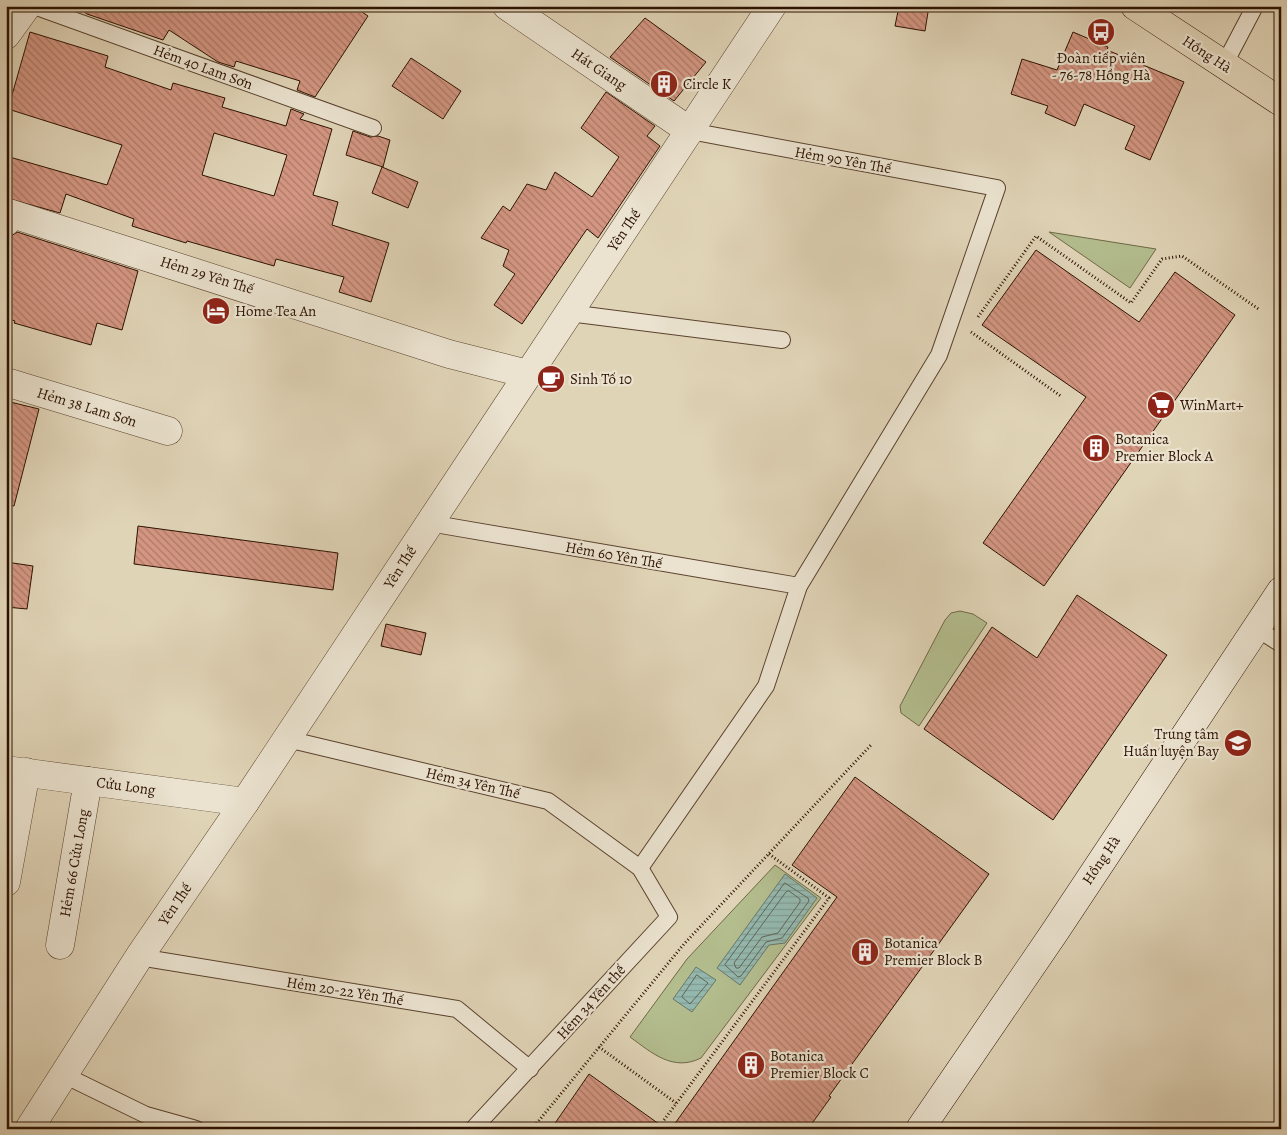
<svg xmlns="http://www.w3.org/2000/svg" width="1287" height="1135" viewBox="0 0 1287 1135" font-family="Alegreya,serif">
<style>
.park{fill:#b3bd8e;stroke:#706847}
.water{fill:url(#water-rules);stroke:#6b7668}
.lines{fill:none;stroke-linecap:round;stroke-linejoin:round}
.shore{stroke:#606557;stroke-width:1}
.building{fill:url(#building-back-hatch);stroke:#2d1200;fill-rule:evenodd}
.lane-casing{stroke:#5a422e;stroke-width:18}
.street-casing{stroke:#5a422e;stroke-width:29}
.secondary-casing{stroke:#2d1200;stroke-width:29}
.primary-casing{stroke:#2d1200;stroke-width:29}
.path{stroke:#2d1200;stroke-width:3;stroke-dasharray:1 2.5;stroke-linecap:butt}
.lane{stroke:#ebe3d0;stroke-width:16}
.street{stroke:#ebe3d0;stroke-width:28}
.secondary{stroke:#ebe3d0;stroke-width:28}
.primary{stroke:#e0d4b7;stroke-width:28}
.labels{text-anchor:middle;dominant-baseline:central;stroke-width:4.5;stroke-linejoin:round;paint-order:stroke}
.street-label{font-size:15px;fill:#2d1200;stroke:#ebe3d0}
.poi-label{font-size:15px;fill:#2d1200;stroke:#ebe3d0;text-anchor:start}
</style>
<defs>
<pattern id="water-rules" width="6" height="5" patternUnits="userSpaceOnUse" patternTransform="scale(1.25)"><rect width="6" height="5" fill="#94b8ae"/><path d="M0 2.5h6" fill="none" stroke="#809d94"/></pattern>
<pattern id="building-back-hatch" width="6" height="6" patternUnits="userSpaceOnUse" patternTransform="scale(1.25)"><rect width="6" height="6" fill="#d49682"/><path d="M-1 5l2 2M0 0l6 6M5-1l2 2" fill="none" stroke="#ac7968"/></pattern>
</defs>
<rect width="100%" height="100%" fill="#e0d4b7"/>
<filter id="stains"><feTurbulence type="fractalNoise" baseFrequency=".004" numOctaves="4"/><feColorMatrix values="0 0 0 0 .2 0 0 0 0 .09 0 0 0 0 .02 0 0 0 .5 -.17"/></filter>
<radialGradient id="worn" r=".72"><stop offset=".6" stop-color="#630" stop-opacity="0"/><stop offset="1" stop-color="#630" stop-opacity=".3"/></radialGradient>
<!-- park -->
<g class="park">
<polygon points="1049,232 1156,249 1130,288"/>
<polygon points="960,611 973,614 987,623 919,726 901,713 900,706 945,620 951,613"/>
<path d="M775,865l46,33 -120,160c-28,14 -49,-5 -71,-21l57,-78z"/>
</g>
<!-- water -->
<g class="water">
<polygon points="785,874 817,898 785,943 769,945 740,985 717,968"/>
<polygon points="696,967 716,980 692,1012 673,999"/>
</g>
<g class="lines">
<!-- shore -->
<g class="shore">
<polygon points="785,883 808,898 809,901 782,938 766,942 741,976 738,977 725,965"/>
<polygon points="789,891 800,899 800,902 778,933 762,937 739,968 736,968 734,963 786,892"/>
<polygon points="697,975 708,983 690,1004 682,997"/>
</g>
</g>
<!-- building -->
<g class="building">
<polygon points="81,6 353,6 368,16 315,97 297,90 300,81 236,61 234,67 218,62 169,30 163,40 87,14 80,9"/>
<polygon points="899,6 929,6 925,31 895,26"/>
<polygon points="645,18 706,62 674,101 610,57"/>
<path d="M30,32l78,24 -3,11 66,23 2,-7 52,15 -3,9 64,19 5,-17 13,5 -4,5 32,10 -19,66 25,7 -6,23 57,18 -18,59 -32,-10 5,-15 -68,-18 -2,7 -87,-25 -1,2 -54,-17 2,-7 -68,-25 -6,19 -54,-15v-42l101,29 15,-40 -114,-36zM214,133l73,22 -13,41 -72,-21z"/>
<polygon points="1073,32 1108,47 1107,50 1184,82 1150,160 1125,149 1135,126 1084,104 1075,126 1045,113 1048,106 1011,94 1022,59 1057,70"/>
<polygon points="411,58 461,91 443,119 392,86"/>
<polygon points="606,92 655,126 647,136 660,146 598,238 587,229 522,324 494,305 515,274 503,266 509,250 481,238 503,206 510,211 527,184 546,190 555,172 592,197 619,157 581,128"/>
<polygon points="353,131 370,137 378,136 390,140 383,167 346,155"/>
<polygon points="382,167 418,182 408,208 372,193"/>
<polygon points="17,232 138,271 122,330 97,323 91,345 14,323 15,321 6,318 6,251 10,237"/>
<polygon points="1036,250 1139,322 1175,272 1235,315 1044,586 983,543 1086,397 982,325"/>
<polygon points="6,401 39,409 14,506 6,505"/>
<polygon points="138,526 338,553 333,590 134,564"/>
<polygon points="6,562 33,566 27,609 6,607"/>
<polygon points="1077,595 1167,655 1053,820 924,729 992,627 1037,658"/>
<polygon points="386,624 426,633 421,655 381,646"/>
<polygon points="855,777 989,874 829,1096 831,1097 808,1129 671,1129 837,897 792,865"/>
<polygon points="589,1074 666,1129 551,1129"/>
</g>
<g class="lines">
<defs>
<g id="lane">
<polyline points="34,6 373,128"/>
<polyline points="1224,65 1255,6"/>
<polyline points="569,313 782,340"/>
<polyline points="429,523 799,586"/>
<polyline points="1256,628 1281,644"/>
<polyline points="287,739 548,801 640,868 669,917 473,1129"/>
<polyline points="640,868 766,686 799,586 939,355 997,188 690,131"/>
<polyline points="139,957 457,1009 530,1069"/>
<polyline points="64,1075 146,1115 196,1129"/>
</g>
<g id="street">
<polyline points="507,6 690,131"/>
<polyline points="6,35 27,6"/>
<polyline points="6,222 9,213 449,354 528,374"/>
<polyline points="6,382 168,431"/>
<polyline points="6,770 245,802"/>
<polyline points="6,882 26,772"/>
<polyline points="60,945 88,781"/>
<polyline points="29,1129 139,957 245,802 772,6"/>
</g>
<polyline id="secondary" points="920,1129 1054,933 1281,591"/>
<polyline id="primary" points="1135,6 1281,102"/>
</defs>
<!-- lane casing -->
<use href="#lane" class="lane-casing"/>
<!-- street casing -->
<use href="#street" class="street-casing"/>
<!-- secondary casing -->
<use href="#secondary" class="secondary-casing"/>
<!-- primary casing -->
<use href="#primary" class="primary-casing"/>
<!-- path -->
<g class="path">
<polyline points="978,317 1036,236 1131,303 1162,259 1182,256 1260,310"/>
<polyline points="971,332 1062,397"/>
<polyline points="599,1047 676,1103"/>
<polyline points="664,1120 829,898 769,854"/>
<polyline points="532,1129 684,944 871,745"/>
</g>
<!-- lane -->
<use href="#lane" class="lane"/>
<!-- street -->
<use href="#street" class="street"/>
<!-- secondary -->
<use href="#secondary" class="secondary"/>
<!-- primary -->
<use href="#primary" class="primary"/>
</g>
<!-- icons -->
<defs>
<symbol id="bus-disc" viewBox="-11 -11 22 22"><circle r="9.5" fill="#8f2418" stroke="#ebe3d0"/><path d="M-5-6H5V4H4V6H2V4H-2V6H-4V4H-5ZM-3.5-4V0h7V-4ZM-3.5 1.2v1.5H-2V1.2ZM2 1.2v1.5H3.5V1.2Z" fill="#fff"/></symbol>
<symbol id="building-disc" viewBox="-11 -11 22 22"><circle r="9.5" fill="#8f2418" stroke="#ebe3d0"/><path d="M-4-6H4V6H1V3H-1V6H-4ZM-2.5-4.3h1.7v1.8h-1.7ZM.8-4.3h1.7v1.8H.8ZM-2.5-1h1.7V.8h-1.7ZM.8-1h1.7V.8H.8Z" fill="#fff"/></symbol>
<symbol id="hotel-disc" viewBox="-11 -11 22 22"><circle r="9.5" fill="#8f2418" stroke="#ebe3d0"/><path d="M-6-4.5h1.5V1H6V5H4.5V3h-9V5H-6ZM-4 0a1.8 1.8 0 1 1 3.6 0ZM.5 0V-2.5h3Q6-2.5 6 0Z" fill="#fff"/></symbol>
<symbol id="cafe-disc" viewBox="-11 -11 22 22"><circle r="9.5" fill="#8f2418" stroke="#ebe3d0"/><path d="M-5.5-4.5H6V0H3Q3 3.5 0 3.5H-2.5Q-5.5 3.5-5.5 0ZM3-3.2v2h1.7v-2ZM-6 4.5H4V6H-6Z" fill="#fff"/></symbol>
<symbol id="supermarket-disc" viewBox="-11 -11 22 22"><circle r="9.5" fill="#8f2418" stroke="#ebe3d0"/><path d="M-6-5.5h2.5l.6 2H6L4.5 2H-2.5L-4.4-4H-6ZM-1.5 3.2a1.3 1.3 0 1 0 .1 0ZM3 3.2a1.3 1.3 0 1 0 .1 0Z" fill="#fff"/></symbol>
<symbol id="university-disc" viewBox="-11 -11 22 22"><circle r="9.5" fill="#8f2418" stroke="#ebe3d0"/><path d="M0-5L7-2L0 1L-7-2ZM-4 1L0 2.5L4 1V4Q0 6-4 4Z" fill="#fff"/></symbol>
</defs>
<g fill-rule="evenodd">
<use href="#bus-disc" x="1085" y="16" width="32" height="32"/>
<use href="#building-disc" x="648" y="68" width="32" height="32"/>
<use href="#hotel-disc" x="200" y="295" width="32" height="32"/>
<use href="#cafe-disc" x="535" y="363" width="32" height="32"/>
<use href="#supermarket-disc" x="1145" y="389" width="32" height="32"/>
<use href="#building-disc" x="1080" y="432" width="32" height="32"/>
<use href="#university-disc" x="1222" y="727" width="32" height="32"/>
<use href="#building-disc" x="849" y="936" width="32" height="32"/>
<use href="#building-disc" x="735" y="1049" width="32" height="32"/>
</g>
<g class="labels">
<!-- street labels -->
<g class="street-label">
<text transform="translate(1207 54) rotate(33)">Hồng Hà</text>
<text transform="translate(203 67) rotate(20)">Hẻm 40 Lam Sơn</text>
<text transform="translate(599 69) rotate(34)">Hát Giang</text>
<text transform="translate(843 160) rotate(10)">Hẻm 90 Yên Thế</text>
<text transform="translate(624 230) rotate(-56)">Yên Thế</text>
<text transform="translate(207 275) rotate(17)">Hẻm 29 Yên Thế</text>
<text transform="translate(87 407) rotate(17)">Hẻm 38 Lam Sơn</text>
<text transform="translate(614 555) rotate(10)">Hẻm 60 Yên Thế</text>
<text transform="translate(400 567) rotate(-57)">Yên Thế</text>
<text transform="translate(473 783) rotate(13)">Hẻm 34 Yên Thế</text>
<text transform="translate(126 786) rotate(8)">Cửu Long</text>
<text transform="translate(1101 860) rotate(-56)">Hồng Hà</text>
<text transform="translate(74 863) rotate(-80)">Hẻm 66 Cửu Long</text>
<text transform="translate(175 904) rotate(-56)">Yên Thế</text>
<text transform="translate(345 991) rotate(9)">Hẻm 20-22 Yên Thế</text>
<text transform="translate(591 1002) rotate(-48)">Hẻm 34 Yên thế</text>
</g>
<!-- poi labels -->
<g class="poi-label">
<text x="1101" y="58" text-anchor="middle">Đoàn tiếp viên<tspan x="1101" dy="17">- 76-78 Hồng Hà</tspan></text>
<text x="683" y="84">Circle K</text>
<text x="235" y="311">Home Tea An</text>
<text x="570" y="379">Sinh Tố 10</text>
<text x="1180" y="405">WinMart+</text>
<text x="1115" y="439">Botanica<tspan x="1115" dy="17">Premier Block A</tspan></text>
<text x="1219" y="734" text-anchor="end">Trung tâm<tspan x="1219" dy="17">Huấn luyện Bay</tspan></text>
<text x="884" y="943">Botanica<tspan x="884" dy="17">Premier Block B</tspan></text>
<text x="770" y="1056">Botanica<tspan x="770" dy="17">Premier Block C</tspan></text>
</g>
</g>
<!-- margin -->
<rect width="1287" height="1135" fill="none" stroke="#e0d4b7" stroke-width="25"/>
<rect x="8" y="8" width="1272" height="1120" fill="none" stroke="#2d1200" stroke-width="2.5"/>
<rect x="12" y="12" width="1262" height="1110" fill="none" stroke="#2d1200"/>
<rect width="100%" height="100%" filter="url(#stains)"/>
<rect width="100%" height="100%" fill="url(#worn)"/>
</svg>
